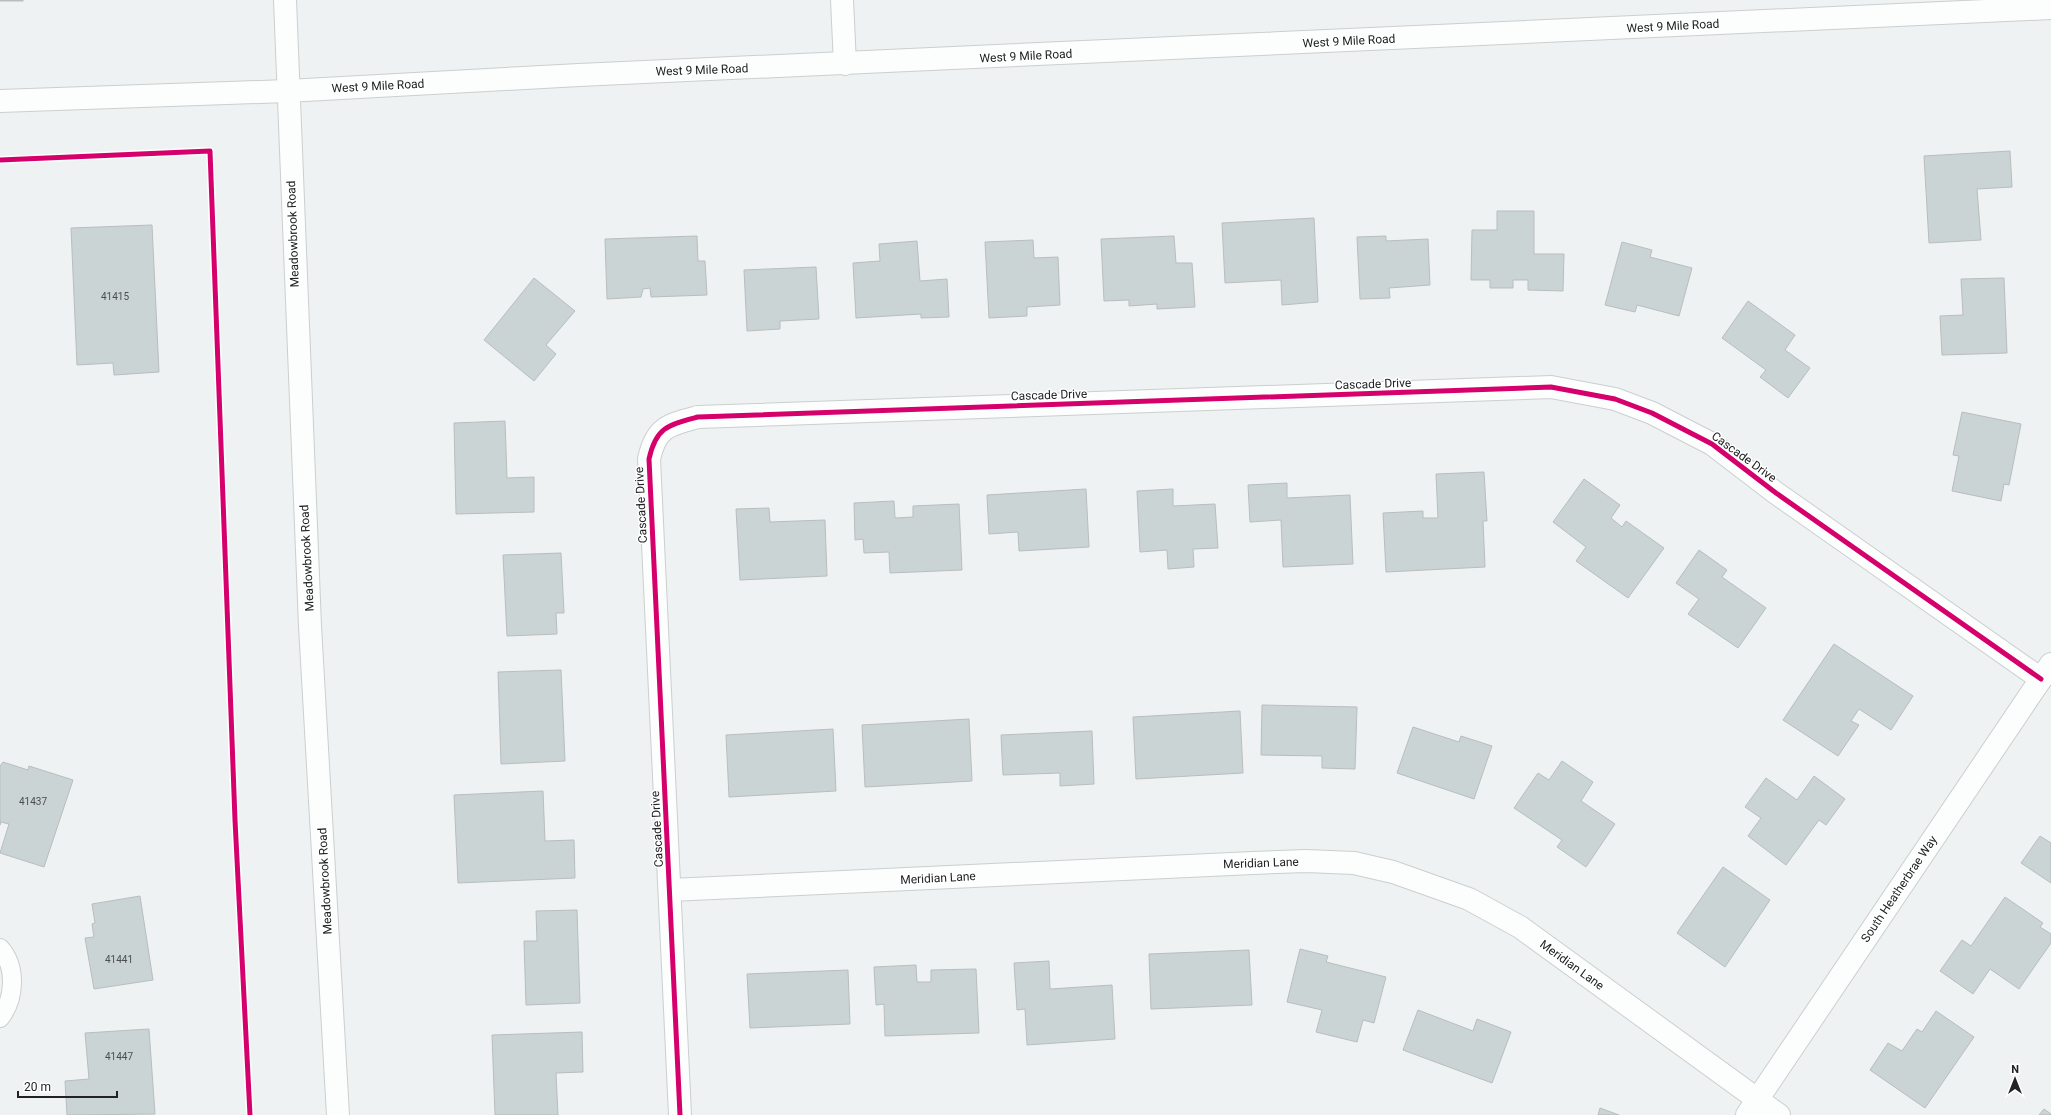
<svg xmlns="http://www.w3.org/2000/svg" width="2051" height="1115" viewBox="0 0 2051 1115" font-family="Roboto,sans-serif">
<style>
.building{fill:#cad4d5;stroke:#b9bdbd}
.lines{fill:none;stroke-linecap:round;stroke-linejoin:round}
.lane-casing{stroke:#cccfcf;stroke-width:20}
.street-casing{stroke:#cccfcf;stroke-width:24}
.secondary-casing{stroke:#cccfcf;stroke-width:24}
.lane{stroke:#fcfdfd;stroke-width:18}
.street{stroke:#fcfdfd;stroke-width:22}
.secondary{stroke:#fcfdfd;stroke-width:22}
.cycleway-casing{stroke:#fff;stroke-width:8}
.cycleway{stroke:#d6006c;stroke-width:5}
.labels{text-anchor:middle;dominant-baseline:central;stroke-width:3;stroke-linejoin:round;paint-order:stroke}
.number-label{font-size:10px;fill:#4a4e50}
.street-label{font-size:12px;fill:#202223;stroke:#fff}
</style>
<rect width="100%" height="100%" fill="#eef2f2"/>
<!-- building -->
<g class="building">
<rect x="0" y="0" width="23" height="1"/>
<polygon points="2010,151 2012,187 1977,189 1981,240 1929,243 1924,156"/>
<polygon points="1497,211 1534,211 1534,254 1564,254 1563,291 1528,290 1528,280 1513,280 1513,288 1490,288 1490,280 1471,280 1472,230 1497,230"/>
<polygon points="1314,218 1318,302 1282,305 1281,280 1225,283 1222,223"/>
<polygon points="152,225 159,372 114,375 113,363 77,365 71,228"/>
<polygon points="697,236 698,261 705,261 707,295 651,297 650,288 643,289 641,297 607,299 605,239"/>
<polygon points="1174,236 1176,263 1192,263 1195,307 1157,309 1157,304 1129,306 1129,300 1104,301 1101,239"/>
<polygon points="1386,236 1386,241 1428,239 1430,285 1389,288 1390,298 1360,299 1357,237"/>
<polygon points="1033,240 1034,258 1058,257 1060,305 1027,307 1027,316 989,318 985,242"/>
<polygon points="917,241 920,281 947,279 949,317 921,318 921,314 856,318 853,263 880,261 879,244"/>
<polygon points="1622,242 1652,250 1650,257 1692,268 1679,316 1637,305 1635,312 1605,305"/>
<polygon points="816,267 819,319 780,321 780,329 747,331 744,270"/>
<polygon points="534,278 575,311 546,345 556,354 534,381 484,340"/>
<polygon points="2004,278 2007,353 1942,355 1940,316 1963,315 1961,279"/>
<polygon points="1748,301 1795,335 1785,350 1810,368 1788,398 1760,377 1766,370 1722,338"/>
<polygon points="1962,412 2021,424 2009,485 2004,484 2001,501 1952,491 1959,456 1953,455"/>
<polygon points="505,421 507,478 534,477 534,512 456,514 454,423"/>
<polygon points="1484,472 1487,521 1483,521 1485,567 1386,572 1383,513 1423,511 1423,518 1438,518 1436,474"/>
<polygon points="1584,479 1620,505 1611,518 1622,527 1626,521 1664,548 1628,598 1576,561 1586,547 1553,522"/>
<polygon points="1287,483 1287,498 1350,495 1353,564 1283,567 1281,520 1250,522 1248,485"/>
<polygon points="1086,489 1089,547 1019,551 1018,532 989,534 987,495"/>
<polygon points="1173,489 1173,506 1215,504 1218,548 1193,549 1194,567 1168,569 1167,550 1140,552 1137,491"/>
<polygon points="894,501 895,518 913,517 913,506 959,504 962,570 890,573 889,552 864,553 863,539 855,540 854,503"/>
<polygon points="769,508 770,522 825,520 827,576 740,580 736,509"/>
<polygon points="1699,550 1727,570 1722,577 1766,608 1738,648 1688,614 1699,599 1676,583"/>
<polygon points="561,553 564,613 556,613 557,634 507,636 503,555"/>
<polygon points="1834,644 1913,696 1891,730 1859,709 1851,721 1859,725 1838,756 1783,720"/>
<polygon points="561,670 565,761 501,764 498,672"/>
<polygon points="1262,705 1357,707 1355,769 1322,768 1322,756 1261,755"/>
<polygon points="1240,711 1243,773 1136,779 1133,717"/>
<polygon points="969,719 972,781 865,787 862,725"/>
<polygon points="1413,727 1459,742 1461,736 1492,746 1474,799 1397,773"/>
<polygon points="833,729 836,791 729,797 726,735"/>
<polygon points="1092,731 1094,784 1060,786 1060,773 1003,775 1001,735"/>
<polygon points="1562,761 1593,782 1581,801 1615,824 1586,867 1557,847 1562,840 1514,808 1538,773 1549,780"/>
<polygon points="3,762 28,770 29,766 73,780 44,867 0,853 9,824 1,822 0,825 0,766"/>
<polygon points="1814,776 1845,799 1826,825 1819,820 1786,865 1748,836 1761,818 1745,807 1766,778 1797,800"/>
<polygon points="543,791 545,841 574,840 575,878 458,883 454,795"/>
<polygon points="2040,836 2051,843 2051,883 2021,863"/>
<polygon points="1723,867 1770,900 1725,967 1677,933"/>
<polygon points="140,896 153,980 94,989 85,938 94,937 92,924 95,923 92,904"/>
<polygon points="2005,897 2043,923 2040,927 2051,934 2051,943 2019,989 1990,969 1973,994 1940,971 1962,940 1971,946"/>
<polygon points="577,910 580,1003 526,1005 524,941 537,941 536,911"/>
<polygon points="1300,949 1328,956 1326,962 1386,977 1374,1023 1363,1020 1357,1042 1316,1032 1322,1010 1287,1002"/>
<polygon points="1249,950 1252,1005 1151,1009 1149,954"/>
<polygon points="1049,961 1050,989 1112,985 1115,1039 1027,1045 1025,1009 1017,1010 1014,963"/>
<polygon points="916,965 917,982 931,982 931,970 976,969 979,1033 885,1036 884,1004 876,1005 874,967"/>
<polygon points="848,970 850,1024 750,1028 747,974"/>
<polygon points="1418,1010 1473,1031 1477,1019 1511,1032 1492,1083 1403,1050"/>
<polygon points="1936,1011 1974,1037 1925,1108 1870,1070 1888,1043 1902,1051 1917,1029 1922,1032"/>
<polygon points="149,1029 155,1114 67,1115 65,1081 89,1079 85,1033"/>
<polygon points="582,1032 583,1072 556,1073 558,1115 495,1115 492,1035"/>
<polygon points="1600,1108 1619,1115 1598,1115"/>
<polygon points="2044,1109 2051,1114 2051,1115 2039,1115"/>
</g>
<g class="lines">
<defs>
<path id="lane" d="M0,948c17,19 15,51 0,70"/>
<g id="street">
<polyline points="842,0 845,64"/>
<polyline points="670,890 1253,863 1306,861 1354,863 1393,872 1469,899 1520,927 1779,1115"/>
<path d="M680,1115l-31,-656c7,-32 19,-34 49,-42l853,-30 64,12 37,14 60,31 64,49 265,186"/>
<polyline points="1747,1115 2051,664"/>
</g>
<g id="secondary">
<polyline points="285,0 310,626 338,1115"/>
<polyline points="0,101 287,91 579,75 2051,8"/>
</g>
</defs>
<!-- lane casing -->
<use href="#lane" class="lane-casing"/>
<!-- street casing -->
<use href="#street" class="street-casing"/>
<!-- secondary casing -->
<use href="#secondary" class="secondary-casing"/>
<!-- lane -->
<use href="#lane" class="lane"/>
<!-- street -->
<use href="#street" class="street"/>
<!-- secondary -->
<use href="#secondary" class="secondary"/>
<defs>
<g id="cycleway">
<polyline points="0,160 210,151 235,820 250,1115"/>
<path d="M680,1115l-31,-656c7,-32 19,-34 49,-42l853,-30 64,12 37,14 60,31 64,49 265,186"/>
</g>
</defs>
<!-- cycleway casing -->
<use href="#cycleway" class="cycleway-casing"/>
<!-- cycleway -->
<use href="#cycleway" class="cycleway"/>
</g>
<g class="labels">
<!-- number labels -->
<g class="number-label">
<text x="115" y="296">41415</text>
<text x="33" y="801">41437</text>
<text x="119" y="959">41441</text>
<text x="119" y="1056">41447</text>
</g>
<!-- street labels -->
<g class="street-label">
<text transform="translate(1673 26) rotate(-3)">West 9 Mile Road</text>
<text transform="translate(1349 41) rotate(-3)">West 9 Mile Road</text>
<text transform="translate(1026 56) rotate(-3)">West 9 Mile Road</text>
<text transform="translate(702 70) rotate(-2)">West 9 Mile Road</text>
<text transform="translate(378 86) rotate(-3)">West 9 Mile Road</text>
<text transform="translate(293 234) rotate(-92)">Meadowbrook Road</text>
<text transform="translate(1373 384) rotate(-2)">Cascade Drive</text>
<text transform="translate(1049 395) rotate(-2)">Cascade Drive</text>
<text transform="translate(1744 457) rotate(36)">Cascade Drive</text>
<text transform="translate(641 505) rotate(-93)">Cascade Drive</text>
<text transform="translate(307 558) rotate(-93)">Meadowbrook Road</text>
<text transform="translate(657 829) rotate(-93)">Cascade Drive</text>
<text transform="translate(1261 863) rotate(-2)">Meridian Lane</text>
<text transform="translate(938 878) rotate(-3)">Meridian Lane</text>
<text transform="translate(325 881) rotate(-93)">Meadowbrook Road</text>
<text transform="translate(1899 889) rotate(-56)">South Heatherbrae Way</text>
<text transform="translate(1572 965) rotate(36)">Meridian Lane</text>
</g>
</g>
<!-- north arrow -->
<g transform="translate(2015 1079)" stroke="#ffffff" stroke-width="3" paint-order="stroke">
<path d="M0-3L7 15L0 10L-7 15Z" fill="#202223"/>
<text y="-6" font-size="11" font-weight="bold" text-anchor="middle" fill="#202223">N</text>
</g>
<!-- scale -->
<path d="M18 1091v6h99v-6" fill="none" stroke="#202223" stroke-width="2"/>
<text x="24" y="1091" font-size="12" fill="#202223" stroke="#ffffff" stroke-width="3" paint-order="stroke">20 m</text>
</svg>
